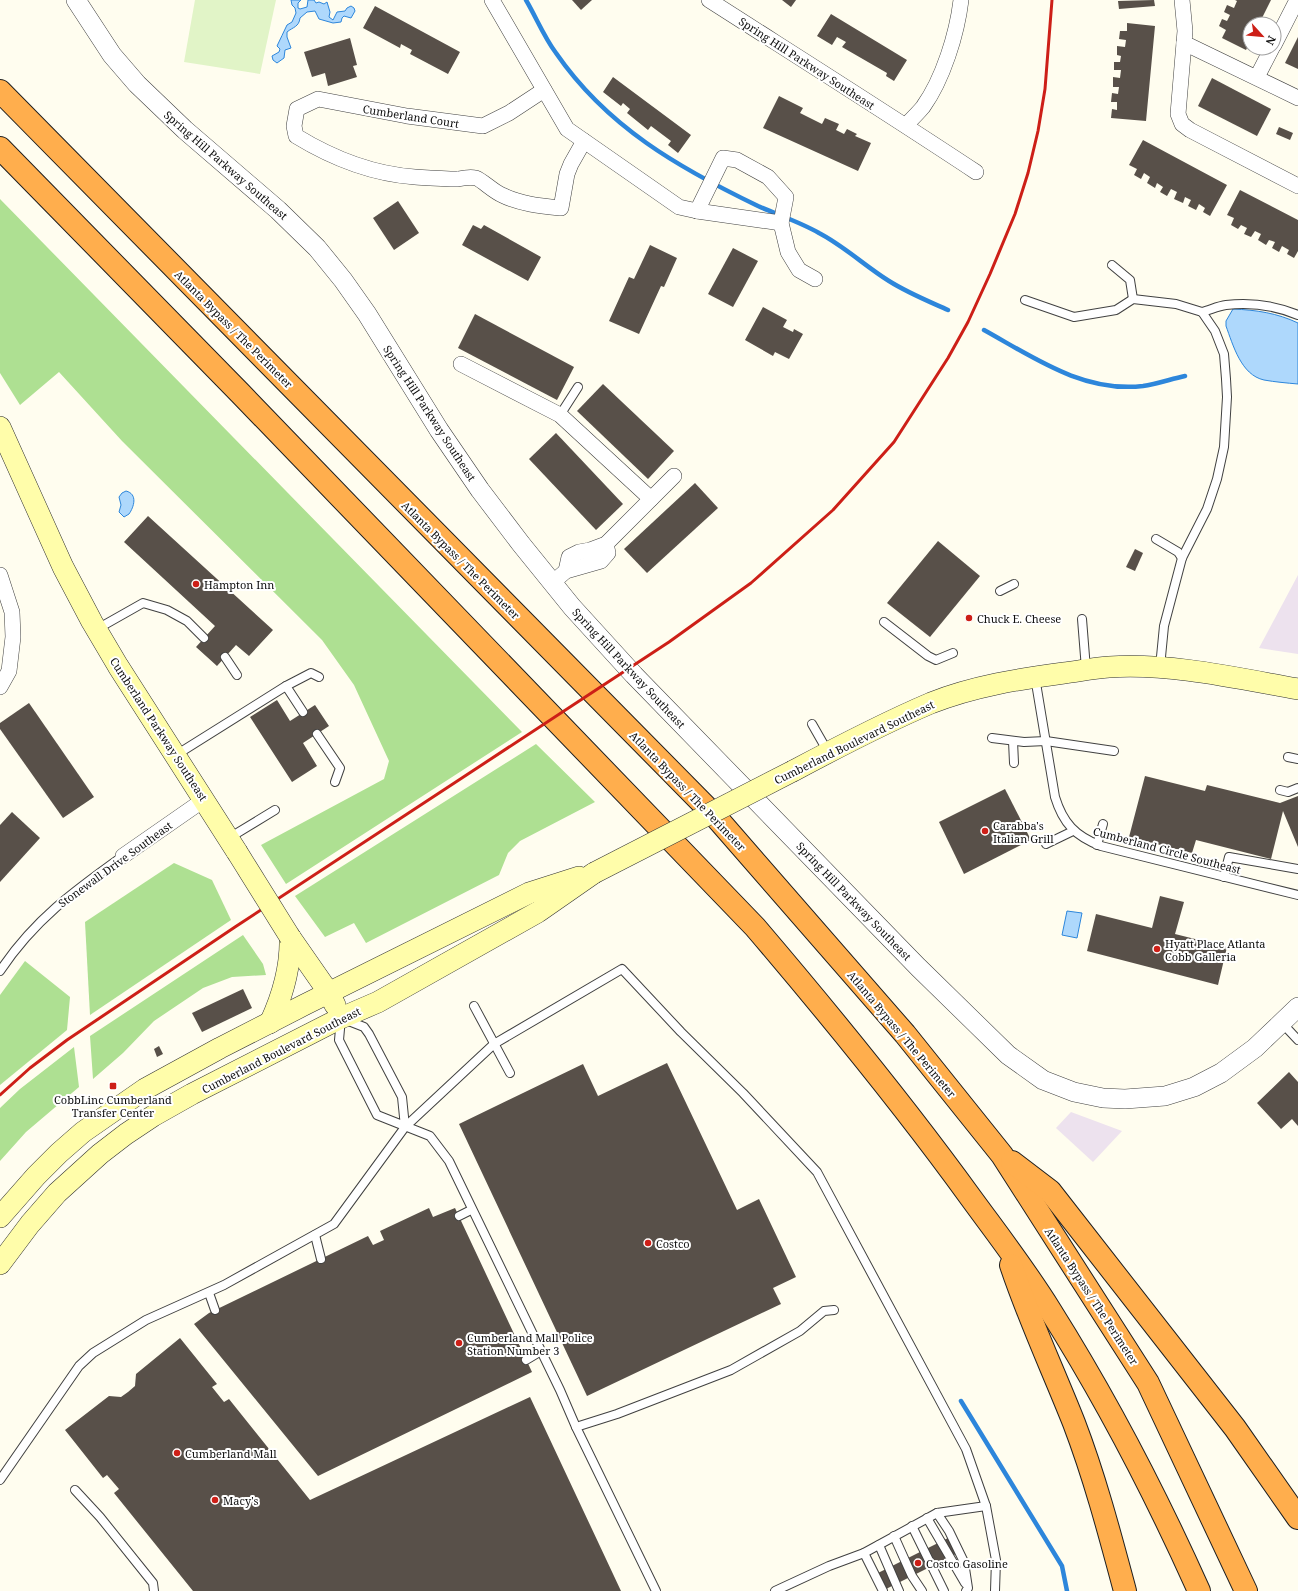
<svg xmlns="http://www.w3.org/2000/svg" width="1298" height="1591" viewBox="0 0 1298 1591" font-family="'Noto Serif',serif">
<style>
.industrial{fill:#ede2ee}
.forest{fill:#aee092}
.pitch{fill:#e1f4c7}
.water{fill:#aed8fc;stroke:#2d86db}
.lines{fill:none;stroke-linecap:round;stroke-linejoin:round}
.stream{stroke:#2d86db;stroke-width:4.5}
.building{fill:#585049}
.service-casing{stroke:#414141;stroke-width:10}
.minor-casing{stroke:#414141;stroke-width:16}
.tertiary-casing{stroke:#414141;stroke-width:20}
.secondary-casing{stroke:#303030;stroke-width:22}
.motorway-casing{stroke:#1f1f1f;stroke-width:24}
.service{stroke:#fff;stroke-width:8}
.minor{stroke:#fff;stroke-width:15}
.tertiary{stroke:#fff;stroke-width:19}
.secondary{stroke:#fffdaa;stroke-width:21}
.motorway{stroke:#ffae4d;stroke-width:22}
.rail{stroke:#cd1f17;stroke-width:3}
.secondary-bridge-casing{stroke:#303030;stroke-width:22;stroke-linecap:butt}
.secondary-bridge{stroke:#fffdaa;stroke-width:21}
.poi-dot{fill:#cd1f17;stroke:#fff;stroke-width:1.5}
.labels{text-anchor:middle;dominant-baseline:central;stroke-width:4;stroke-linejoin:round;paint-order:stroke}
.street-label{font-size:11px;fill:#0e0e0e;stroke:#fff}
.poi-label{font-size:11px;fill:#0e0e0e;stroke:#fff;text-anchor:start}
</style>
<rect width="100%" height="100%" fill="#fffdef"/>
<!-- industrial -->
<g class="industrial">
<polygon points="1298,575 1298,654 1259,648"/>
<polygon points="1071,1112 1122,1131 1093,1162 1056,1128"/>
</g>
<!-- forest -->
<g class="forest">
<polygon points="0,199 522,732 286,884 261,845 384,779 389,761 354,685 322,640 122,441 59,372 20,405 0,373"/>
<polygon points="536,744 595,802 520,841 508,853 499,875 366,943 354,923 325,937 295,896"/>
<polygon points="174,863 212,880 231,920 90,1015 85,922"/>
<polygon points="243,935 263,964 266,975 232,977 203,988 154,1021 123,1053 93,1079 90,1036"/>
<polygon points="25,961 70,997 67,1030 0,1085 0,995"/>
<polygon points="74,1047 79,1087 26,1132 0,1161 0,1108 20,1089"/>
</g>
<!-- pitch -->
<polygon class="pitch" points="195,0 276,0 260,74 184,62"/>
<!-- water -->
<g class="water">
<path d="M291,0h10l-3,3v5l2,1 7,-2 1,-7h6l2,3 3,-1 5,2 3,-2 3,10 -1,5 4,3 4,-8 8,-1 2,-3 4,-2 3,2 1,3 -4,7 -7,-2 -2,2 -1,4 -8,1 -14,-4 -4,-8 -8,1 -7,6c-1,9 -7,9 -13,14v5l4,11 -6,2 -1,8 -7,5 -4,-3 -1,-4 7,-4 1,-3 -3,-3c3,-7 7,-14 10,-21l5,-3 4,-9 -1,-5 -3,-3z"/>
<path d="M1233,309c23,1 44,4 65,14v61c-11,-1 -23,-2 -34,-4 -23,-5 -31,-35 -38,-54v-5z"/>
<path d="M126,491c12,3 8,16 3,23l-5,3 -5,-5 2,-7 -2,-8 3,-4z"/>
<polygon points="1067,911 1082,913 1077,938 1062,935"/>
</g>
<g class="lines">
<!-- stream -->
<g class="stream">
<path d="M526,0c10,17 18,37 30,53 51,74 123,115 202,153 20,9 42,16 61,27 25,13 46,33 70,48 19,12 39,20 59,29"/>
<path d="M984,330c49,27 99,63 159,56 14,-2 28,-7 42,-10"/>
<polyline points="961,1401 1062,1566 1067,1591"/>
</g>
</g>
<!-- building -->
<g class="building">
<polygon points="572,0 592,0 581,10"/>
<polygon points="782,0 796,0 791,7"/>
<polygon points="1154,0 1155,6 1119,9 1118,1"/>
<polygon points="1235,0 1271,0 1259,24 1250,24 1250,42 1246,50 1222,38 1226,30 1219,26 1222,19 1227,21 1230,15 1224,12 1227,5 1234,8 1237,1"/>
<polygon points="375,6 460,52 448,74 410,54 412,50 401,44 400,48 363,28"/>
<polygon points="831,14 907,60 894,81 886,76 887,73 842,47 846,42 837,37 832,45 817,36"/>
<polygon points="1127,23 1155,26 1146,121 1111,118 1112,109 1117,110 1117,102 1111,102 1112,93 1118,94 1119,87 1113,87 1113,77 1120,78 1121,70 1114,70 1114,62 1120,62 1121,56 1117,55 1117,46 1125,47 1126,40 1119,39 1120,31 1127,31"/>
<polygon points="1298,37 1298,69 1285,63"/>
<polygon points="350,38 357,65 353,66 357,77 328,86 325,73 312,77 304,52"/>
<polygon points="613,77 691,135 678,153 668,145 671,141 651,126 648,130 627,113 630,109 623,103 621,106 603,92"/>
<polygon points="1212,78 1271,109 1257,136 1198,106"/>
<polygon points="779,96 803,108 800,113 822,124 825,118 839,124 836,130 844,134 847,129 857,134 855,136 871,143 858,171 763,128"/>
<polygon points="1279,127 1293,133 1290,140 1276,134"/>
<polygon points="1143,140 1227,185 1210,216 1203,212 1205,208 1199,204 1196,210 1188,206 1191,200 1185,197 1183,203 1174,199 1177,192 1171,189 1167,196 1160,192 1163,187 1157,183 1155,188 1147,183 1150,177 1144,173 1141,179 1134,175 1137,169 1129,165"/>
<polygon points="1240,190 1298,220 1298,251 1294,258 1287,254 1289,250 1282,246 1279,252 1272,248 1275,242 1269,240 1266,245 1258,240 1261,234 1255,231 1251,237 1244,234 1247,228 1241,225 1238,229 1231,225 1234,218 1227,215"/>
<polygon points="398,201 419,233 394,250 373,218"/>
<polygon points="473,225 481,229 484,225 541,257 528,281 462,245"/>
<polygon points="650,245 677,258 664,287 661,286 639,334 609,321 629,277 634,279"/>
<polygon points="733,248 758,261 733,307 708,294"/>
<polygon points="763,307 787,320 783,327 793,332 794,329 803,334 789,359 775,352 773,356 745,340"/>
<polygon points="475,314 574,367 557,400 458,348"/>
<polygon points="603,384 674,451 648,479 577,411"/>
<polygon points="556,433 623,504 596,530 529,459"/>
<polygon points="695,483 718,508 647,573 624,549"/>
<polygon points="148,516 273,630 249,656 236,645 217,666 196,647 215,626 124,542"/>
<polygon points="938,541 980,576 930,637 887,603"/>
<polygon points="1135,549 1143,553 1135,571 1126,567"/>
<polygon points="277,700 290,721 315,705 329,726 303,743 317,766 292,782 250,717"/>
<polygon points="29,703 94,797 63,818 0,729 0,723"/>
<polygon points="1145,776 1205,791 1207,785 1280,803 1298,796 1298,847 1283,811 1271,859 1196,840 1192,853 1129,837"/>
<polygon points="1005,789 1031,840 964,874 939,822"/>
<polygon points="12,812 40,838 0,882 0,825"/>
<polygon points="1160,896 1184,902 1175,934 1227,947 1218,985 1087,951 1096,914 1152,928"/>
<polygon points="243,989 252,1008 202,1032 192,1013"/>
<polygon points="159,1046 163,1054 157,1057 154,1049"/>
<polygon points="667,1063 737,1210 759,1199 796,1277 773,1288 781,1304 587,1396 459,1124 583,1064 598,1096"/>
<polygon points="1289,1072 1298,1082 1298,1126 1292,1119 1281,1129 1257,1103"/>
<polygon points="429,1208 433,1217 455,1208 532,1372 318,1476 194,1324 209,1313 368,1236 373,1245 384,1240 380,1231"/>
<polygon points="180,1338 217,1384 212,1387 224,1402 229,1399 310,1500 530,1397 621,1591 193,1591 114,1493 119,1489 107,1475 103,1478 65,1430 109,1396 121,1397 128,1392 135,1386 136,1374"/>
<polygon points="950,1537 958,1553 886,1589 878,1573"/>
</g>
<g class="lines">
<defs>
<g id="service">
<polyline points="1112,265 1130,280 1133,299"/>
<polyline points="1025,300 1074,317 1116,310 1133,299 1176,304 1202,312 1215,331 1224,354 1226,379 1227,397 1224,447 1217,479 1207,509 1182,558 1164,626 1160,667"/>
<path d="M1202,312c8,-2 16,-6 24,-7 24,-3 50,1 72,10"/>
<polyline points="560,415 578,387"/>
<polyline points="1156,539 1178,552 1182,558"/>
<polyline points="1000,591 1014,584"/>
<polyline points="1082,619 1086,669"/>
<polyline points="884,622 928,656 936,660 953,653"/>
<polyline points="97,629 143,603 167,610 187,621 204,638"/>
<polyline points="225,657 237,675"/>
<path d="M1035,677l20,120c8,26 20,39 46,49l197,49"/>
<polyline points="286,686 303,712"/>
<polyline points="812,724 828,752"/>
<polyline points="317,734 340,768 335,782"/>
<polyline points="992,738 1024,742 1046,741 1114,751"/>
<polyline points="1013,741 1014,763"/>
<polyline points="176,755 286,686 311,673 319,677"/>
<polyline points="1288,757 1298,759"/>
<polyline points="1280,790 1288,792 1298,788"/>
<polyline points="229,838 275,810"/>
<polyline points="1046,844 1073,831"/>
<polyline points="1097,845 1103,824"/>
<polyline points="1224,877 1229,857 1298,869"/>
<path d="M0,971c34,-51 74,-80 123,-115"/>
<polyline points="474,1006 510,1073"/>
<polyline points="1282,1023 1298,1040"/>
<polyline points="405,1127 402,1097 369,1034 364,1027 341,1018 339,1040 377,1115 430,1136 449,1161 560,1390 576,1427"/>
<polyline points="459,1216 471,1210"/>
<polyline points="315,1235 321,1259"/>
<polyline points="209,1293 215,1310"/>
<polyline points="526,1360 541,1351"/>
<polyline points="0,1480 79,1366 93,1353 146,1320 224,1285 334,1224 405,1127 494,1044 622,969 681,1032 743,1093 817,1172 966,1449 986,1506 996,1560 995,1591"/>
<polyline points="75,1490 100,1517 153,1583 154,1591"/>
<polyline points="937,1513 949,1531 964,1562 968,1588 966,1591"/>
<polyline points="927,1518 965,1583"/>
<polyline points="912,1526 944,1591"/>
<polyline points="894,1536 912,1576 922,1591"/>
<polyline points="879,1545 899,1591"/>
<polyline points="864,1553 883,1591"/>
<polyline points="656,1591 576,1427 617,1414 731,1370 800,1331 824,1311 834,1310"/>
<polyline points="775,1591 829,1566 864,1553 937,1513 986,1506"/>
</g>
<g id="minor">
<polyline points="492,0 567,129 679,207 697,211 781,223"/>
<path d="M709,0c89,57 178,113 267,172"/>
<polyline points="1182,0 1185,31 1178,114 1182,124 1190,130 1298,186"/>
<polyline points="1184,43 1298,98"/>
<polyline points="1274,45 1297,0"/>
<polyline points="1257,77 1272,48"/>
<path d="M544,90l-35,23 -26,13 -76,-10 -89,-17 -21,10 -3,17 2,10c36,22 76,38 119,41 15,1 29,2 43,2 5,-1 13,-2 18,-1 6,2 18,14 26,17 18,9 39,11 59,13l6,-34 4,-10 13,-23"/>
<path d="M906,125c6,-6 12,-12 17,-18 20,-28 34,-73 38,-107"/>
<polyline points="697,211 723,158 737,160 768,177 786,197 781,223 788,252 799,270 815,279"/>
<polyline points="461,364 560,415 651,499"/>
<polyline points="566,571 569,557 579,552 590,550 606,544 674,476"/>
<polyline points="0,575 12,612 13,637 9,671 0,687"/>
<polyline points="559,577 566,571 601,561 608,553 606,544"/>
<polyline points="123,856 205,799"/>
</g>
<polyline id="tertiary" points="76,0 112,55 137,84 185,130 278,210 317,248 343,280 367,314 439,430 480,490 521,544 572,607 634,675 918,967 1008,1055 1043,1080 1074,1092 1103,1098 1125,1099 1165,1096 1194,1087 1221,1073 1255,1048 1298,1007"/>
<g id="secondary">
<polyline points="0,427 63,567 92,622 118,666 237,852"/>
<path d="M793,771c45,-24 91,-48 138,-68 43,-17 88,-24 133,-30 15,-2 30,-5 45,-6 63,-4 127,11 189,22"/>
<polyline points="290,937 329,993 335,1005"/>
<path d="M270,1023c13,-28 21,-55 20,-86"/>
<polyline points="0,1217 36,1176 59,1153 83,1132 145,1089 220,1048 304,1005 529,893 579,877"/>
<polyline points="0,1264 30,1224 57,1193 100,1154 126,1134 153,1116 192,1094 341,1018 378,1002 538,912 594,873"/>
</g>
<g id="motorway">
<polyline points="0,91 715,816 905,1034 1002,1155 1148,1383 1246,1591"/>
<path d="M0,148l240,245 515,534c75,88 148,177 216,271 27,37 55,73 79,112 56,89 106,185 149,281"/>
<polyline points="1012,1162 1050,1191 1235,1428 1298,1518"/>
<path d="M1011,1265c18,54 42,105 63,158 21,55 36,112 51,168"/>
</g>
</defs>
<!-- service casing -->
<use href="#service" class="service-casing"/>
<!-- minor casing -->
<use href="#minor" class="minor-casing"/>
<!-- tertiary casing -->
<use href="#tertiary" class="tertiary-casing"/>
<!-- secondary casing -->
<use href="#secondary" class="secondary-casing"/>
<!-- motorway casing -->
<use href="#motorway" class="motorway-casing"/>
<!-- service -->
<use href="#service" class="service"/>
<!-- minor -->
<use href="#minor" class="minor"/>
<!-- tertiary -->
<use href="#tertiary" class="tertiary"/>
<!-- secondary -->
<use href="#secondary" class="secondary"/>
<!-- motorway -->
<use href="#motorway" class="motorway"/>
<!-- rail -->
<polyline class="rail" points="0,1095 30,1068 67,1040 235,927 669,642 751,583 833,510 894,442 948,358 968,322 990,274 1015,214 1028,173 1038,131 1045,89 1052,0"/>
<defs>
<g id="secondary-bridge">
<polyline points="237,852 290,937"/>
<polyline points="594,873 793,771"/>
</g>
</defs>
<!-- secondary-bridge casing -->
<use href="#secondary-bridge" class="secondary-bridge-casing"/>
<!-- secondary-bridge -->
<use href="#secondary-bridge" class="secondary-bridge"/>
</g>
<!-- markers -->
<g class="poi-dot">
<circle cx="196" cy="584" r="4"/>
<circle cx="969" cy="618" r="4"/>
<circle cx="985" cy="831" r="4"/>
<circle cx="1157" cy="949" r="4"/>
<rect x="109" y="1082" width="8" height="8" rx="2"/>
<circle cx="648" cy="1243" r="4"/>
<circle cx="459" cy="1343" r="4"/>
<circle cx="177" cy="1453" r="4"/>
<circle cx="215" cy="1500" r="4"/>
<circle cx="918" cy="1563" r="4"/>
</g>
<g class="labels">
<!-- street labels -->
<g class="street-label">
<text transform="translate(807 63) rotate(33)">Spring Hill Parkway Southeast</text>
<text transform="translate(411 116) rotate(9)">Cumberland Court</text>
<text transform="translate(226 165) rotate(41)">Spring Hill Parkway Southeast</text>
<text transform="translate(234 329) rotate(45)">Atlanta Bypass / The Perimeter</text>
<text transform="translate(430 413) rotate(57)">Spring Hill Parkway Southeast</text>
<text transform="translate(461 560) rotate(45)">Atlanta Bypass / The Perimeter</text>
<text transform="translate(629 668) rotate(47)">Spring Hill Parkway Southeast</text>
<text transform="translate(159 729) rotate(57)">Cumberland Parkway Southeast</text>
<text transform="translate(854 742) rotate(-26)">Cumberland Boulevard Southeast</text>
<text transform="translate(688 791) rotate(46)">Atlanta Bypass / The Perimeter</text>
<text transform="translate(1167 850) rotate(15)">Cumberland Circle Southeast</text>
<text transform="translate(115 864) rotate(-36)">Stonewall Drive Southeast</text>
<text transform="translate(854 901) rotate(46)">Spring Hill Parkway Southeast</text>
<text transform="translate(902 1034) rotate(50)">Atlanta Bypass / The Perimeter</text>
<text transform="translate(281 1050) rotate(-27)">Cumberland Boulevard Southeast</text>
<text transform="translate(1092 1296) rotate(57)">Atlanta Bypass / The Perimeter</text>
</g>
<!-- poi labels -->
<g class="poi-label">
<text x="204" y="584">Hampton Inn</text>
<text x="977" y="618">Chuck E. Cheese</text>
<text x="993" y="825">Carabba's<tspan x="993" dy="13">Italian Grill</tspan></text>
<text x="1165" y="943">Hyatt Place Atlanta<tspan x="1165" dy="13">Cobb Galleria</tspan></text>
<text x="113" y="1099" text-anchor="middle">CobbLinc Cumberland<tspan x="113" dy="13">Transfer Center</tspan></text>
<text x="656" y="1243">Costco</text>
<text x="467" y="1337">Cumberland Mall Police<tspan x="467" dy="13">Station Number 3</tspan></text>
<text x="185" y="1453">Cumberland Mall</text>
<text x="223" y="1500">Macy's</text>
<text x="926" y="1563">Costco Gasoline</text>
</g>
</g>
<!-- north arrow -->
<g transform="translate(1262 36) rotate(117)"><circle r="19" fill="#ffffff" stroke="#9f9f9f"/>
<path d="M0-3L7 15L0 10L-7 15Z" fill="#cd1f17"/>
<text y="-6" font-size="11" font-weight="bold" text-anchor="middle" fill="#0e0e0e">N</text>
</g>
</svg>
